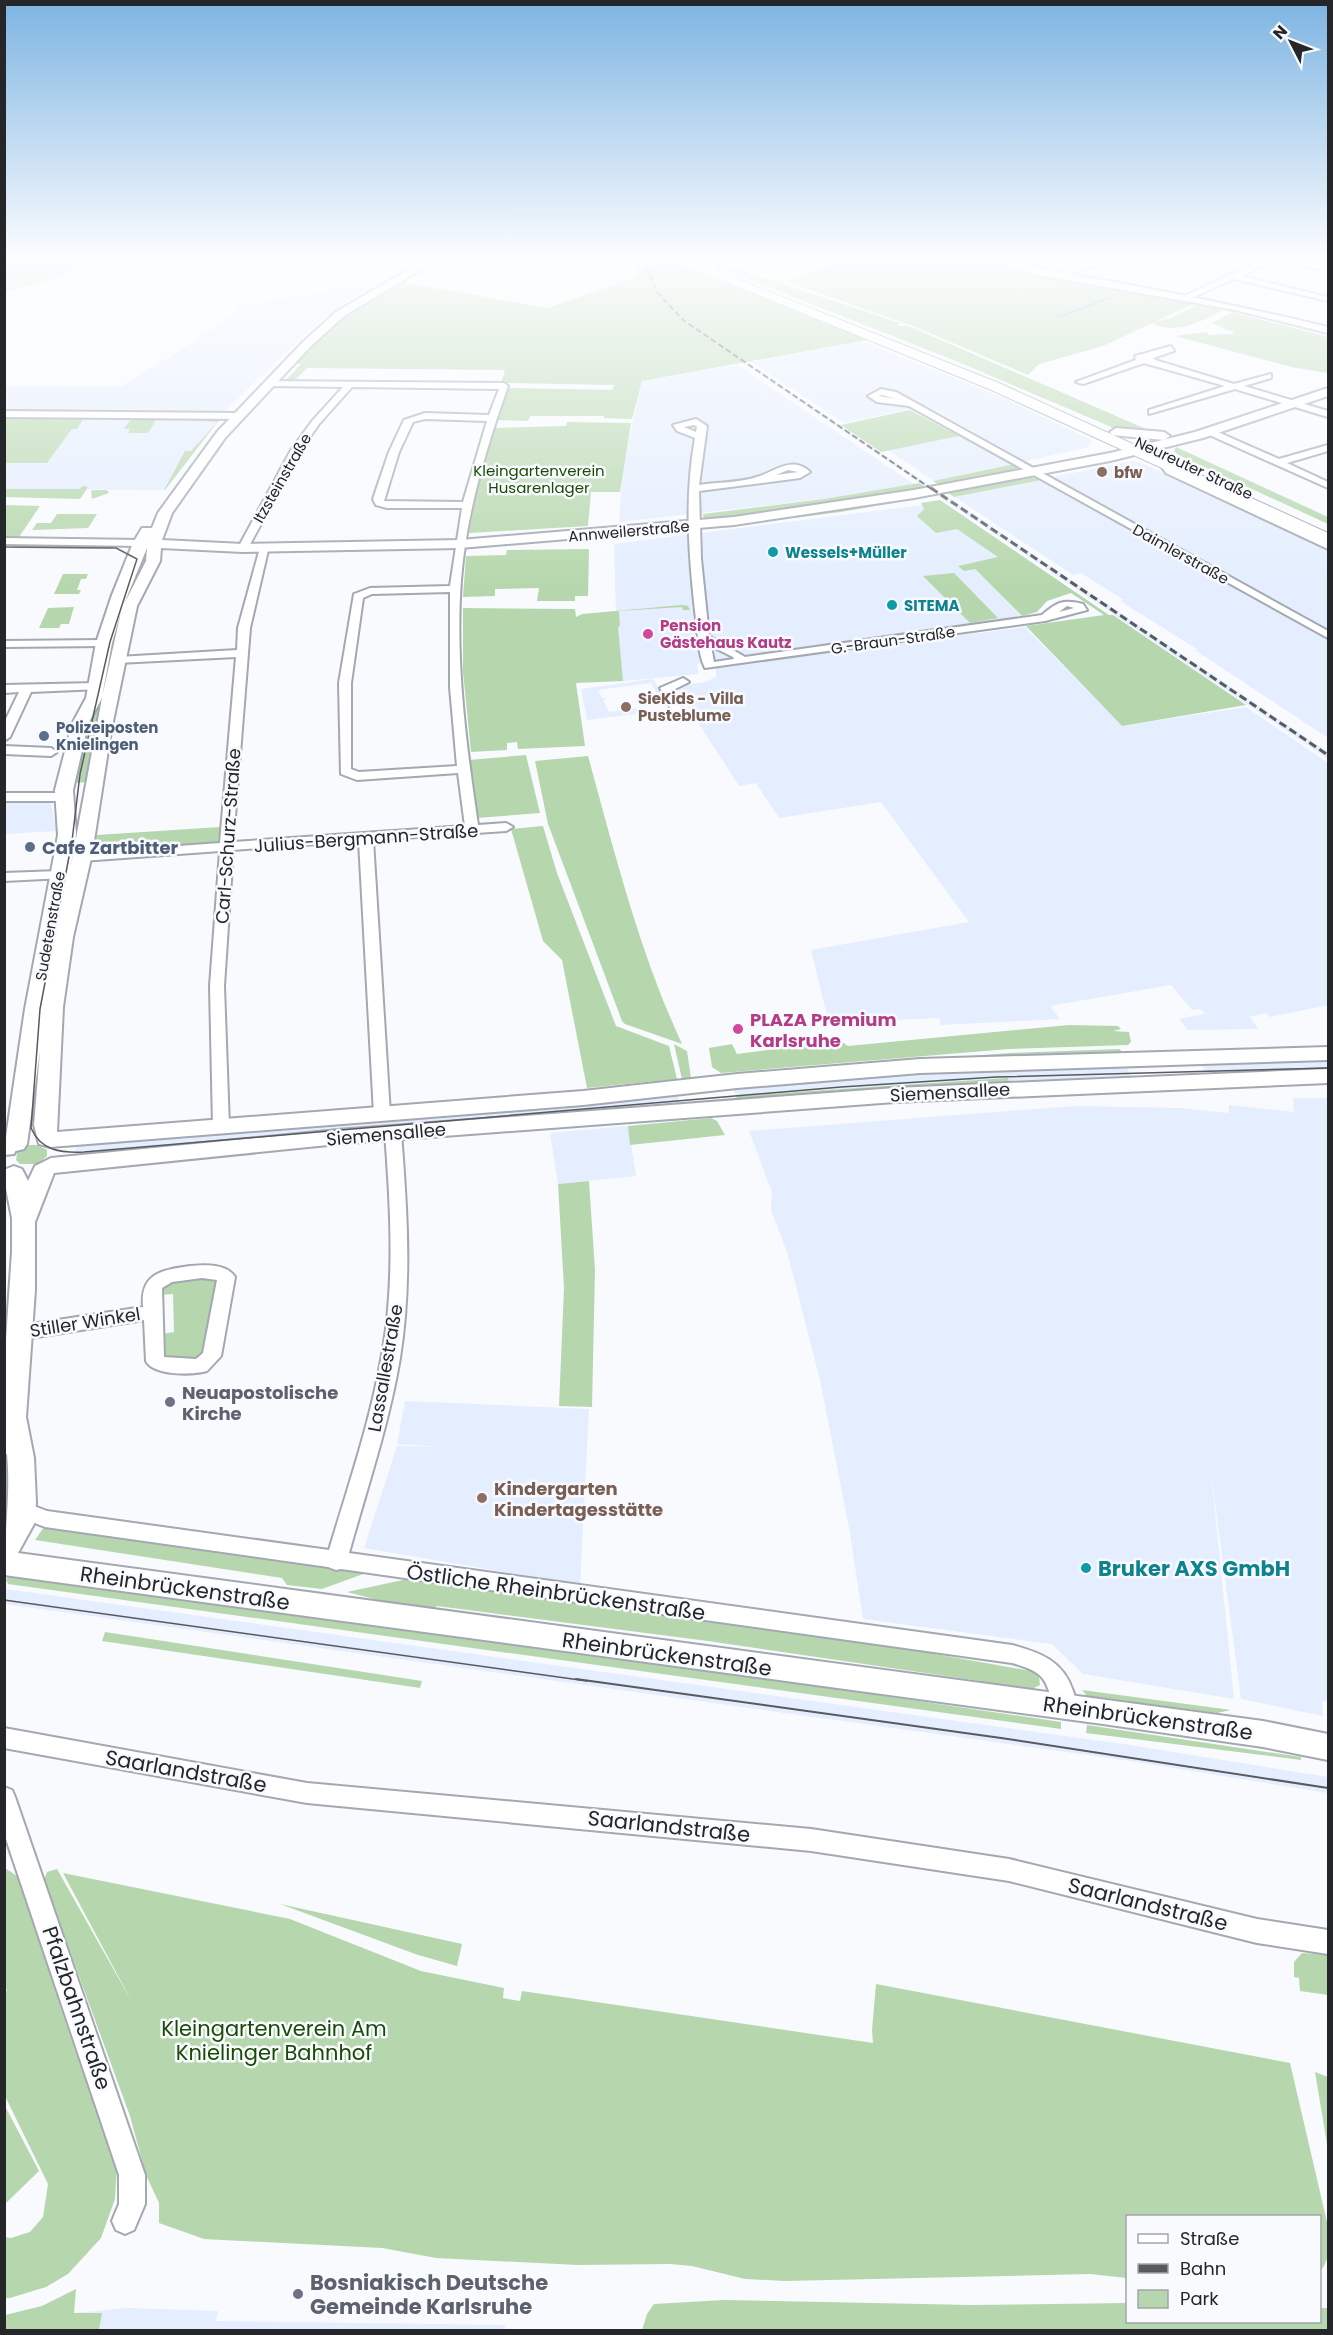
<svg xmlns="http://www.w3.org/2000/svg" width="1333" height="2335" viewBox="0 0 1333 2335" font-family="Poppins,sans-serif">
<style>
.built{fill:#e4eefe}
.green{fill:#b6d7ad}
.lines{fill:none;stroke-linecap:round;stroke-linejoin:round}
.stream{stroke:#7cb5da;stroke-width:2}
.street-casing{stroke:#a3a8b1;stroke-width:4}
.secondary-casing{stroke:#a3a8b1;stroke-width:4}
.primary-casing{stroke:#a3a8b1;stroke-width:2}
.street{fill:#fff;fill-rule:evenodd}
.secondary{fill:#fff;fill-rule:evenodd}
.primary{fill:#fff;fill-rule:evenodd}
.tram-far1{stroke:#585a5e;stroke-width:1.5}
.tram{stroke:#585a5e;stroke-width:2}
.rail-far1{stroke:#585a5e;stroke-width:2;stroke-dasharray:6 3;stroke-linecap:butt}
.rail{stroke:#585a5e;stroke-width:3;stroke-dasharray:8 4;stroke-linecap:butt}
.education-dot{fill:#8d6e63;stroke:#f8fafe;stroke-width:2}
.culture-dot{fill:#0f9aa8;stroke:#f8fafe;stroke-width:2}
.hotel-dot{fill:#d1479c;stroke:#f8fafe;stroke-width:2}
.service-dot{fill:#5c6f8a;stroke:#f8fafe;stroke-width:2}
.worship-dot{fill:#6b7280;stroke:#f8fafe;stroke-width:2}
.labels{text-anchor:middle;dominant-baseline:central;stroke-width:5;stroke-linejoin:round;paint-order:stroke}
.far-street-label{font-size:15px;fill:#242629;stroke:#f8fafe}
.far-park-label{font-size:15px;fill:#194b06;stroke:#f8fafe}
.far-education-label{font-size:15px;font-weight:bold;fill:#785e54;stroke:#f8fafe;text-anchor:start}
.far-culture-label{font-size:15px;font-weight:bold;fill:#0d838f;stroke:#f8fafe;text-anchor:start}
.far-hotel-label{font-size:15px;font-weight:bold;fill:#b23c85;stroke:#f8fafe;text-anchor:start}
.far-service-label{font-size:15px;font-weight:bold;fill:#4e5e75;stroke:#f8fafe;text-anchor:start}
.street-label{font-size:18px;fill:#242629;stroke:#f8fafe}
.service-label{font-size:18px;font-weight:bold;fill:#4e5e75;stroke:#f8fafe;text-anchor:start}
.hotel-label{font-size:18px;font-weight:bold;fill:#b23c85;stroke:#f8fafe;text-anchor:start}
.worship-label{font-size:18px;font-weight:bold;fill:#5b616d;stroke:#f8fafe;text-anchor:start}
.education-label{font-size:18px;font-weight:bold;fill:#785e54;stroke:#f8fafe;text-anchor:start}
.near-culture-label{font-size:21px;font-weight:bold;fill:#0d838f;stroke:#f8fafe;text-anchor:start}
.near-street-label{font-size:21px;fill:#242629;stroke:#f8fafe}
.near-park-label{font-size:21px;fill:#194b06;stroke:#f8fafe}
.near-worship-label{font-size:21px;font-weight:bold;fill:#5b616d;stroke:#f8fafe;text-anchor:start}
</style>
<rect width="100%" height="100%" fill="#f8fafe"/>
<!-- built -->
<g class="built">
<polygon points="371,284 309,330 225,411 5,410 5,386 121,387 217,327 238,310 237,306"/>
<polygon points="861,341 1004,398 1091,440 1090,445 1085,448 934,481 888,450 975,432 926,406 844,423 751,362"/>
<polygon points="739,361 743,361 931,486 926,487"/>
<polygon points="737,365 914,484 823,499 619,522 623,465 642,381"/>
<polygon points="84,418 214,419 219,420 165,490 5,489 5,463 47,463 72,429 77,429"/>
<polygon points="1132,461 1142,463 1328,550 1328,738 1195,650 1197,649 1120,601 1124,600 1081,573 1073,575 955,497"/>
<polygon points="943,494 1328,752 1328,759 937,495"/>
<polygon points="922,505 999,557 959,566 975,569 1021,616 697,664 698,674 623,681 616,612 614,544"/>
<polygon points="1025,627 1122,726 1246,707 1328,763 1328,1005 1270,1017 1266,1013 1249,1017 1259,1029 1188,1030 1179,1019 1205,1014 1201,1009 1192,1010 1171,985 1050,1006 1060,1019 941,1025 939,1018 829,1023 811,950 969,922 881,802 779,818 756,783 739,786 679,693 679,686 705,682 716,677 716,667"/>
<polygon points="653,679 662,694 658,695 651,683 598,690 601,697 606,699 603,700 609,712 641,707 644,713 587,720 581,689"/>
<polygon points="5,801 51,802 56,831 5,834"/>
<polygon points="1328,1061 1328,1069 1205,1072 1202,1064"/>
<polygon points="1126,1063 1130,1076 1009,1082 1008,1078 736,1096 733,1089 843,1079"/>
<polygon points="673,1095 678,1095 679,1102 73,1158 77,1144 277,1131"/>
<polygon points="1293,1098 1328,1098 1328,1702 1322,1701 1323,1716 1241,1699 1211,1472 1234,1699 1083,1674 1052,1644 863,1619 850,1533 820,1380 788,1255 771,1210 772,1192 749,1131 1075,1106 1179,1108 1229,1113 1229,1105 1294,1112"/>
<polygon points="628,1126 636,1176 558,1184 550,1133"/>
<polygon points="405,1401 589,1409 580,1585 364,1548 397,1446 442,1447 397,1444"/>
<polygon points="5,1589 1130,1745 1328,1777 1328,1793 1130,1761 5,1604"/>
<polygon points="127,2308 218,2311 216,2321 505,2325 505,2330 5,2330 5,2327 74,2313"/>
</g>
<!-- green -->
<g class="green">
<polygon points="5,259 134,259 117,265 80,268 41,283 5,292"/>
<polygon points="635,259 666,259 867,340 642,381 632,419 604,418 604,416 530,416 528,421 497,420 509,388 612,390 614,385 501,383 505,370 307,368 294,381 285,381 301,364 294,363 344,317 397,281 547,308 637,277"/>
<polygon points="845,259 971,259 1024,274 1193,304 1103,346 1039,364 1028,375 913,326 788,282"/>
<polygon points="710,260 900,323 896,326 908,326 918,330 1153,432 1116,429 956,361 730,272"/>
<path d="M1196,305l27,5c-22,12 -47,25 -71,13l21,-6z"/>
<polygon points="1232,312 1328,337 1328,373 1296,368 1175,336 1206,332 1209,335 1233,334 1233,332 1212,323"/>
<polygon points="910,410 959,436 881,452 841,425"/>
<polygon points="4,416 84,418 77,429 72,429 47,463 5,463"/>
<polygon points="132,418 164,419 156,420 148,433 128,433 130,429 124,429"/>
<polygon points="176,419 219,420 165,490 107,490 109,493 92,499 91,491 94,490 164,490 185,451 191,451 217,422"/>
<polygon points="567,422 631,423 620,492 591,492 588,526 469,533 477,490 494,428 566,426"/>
<polygon points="1176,447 1328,517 1328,524 1178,455 1174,451"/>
<polygon points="1014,464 1019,472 942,487 933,481"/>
<polygon points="1024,475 1041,480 954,497 945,491"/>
<polygon points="919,483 929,489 737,518 704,520 703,514 824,499"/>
<polygon points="83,486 88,487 80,499 5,497 5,489 79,489"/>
<polygon points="927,495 910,500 841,512 706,529 706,526"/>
<polygon points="940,500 1109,615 1113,615 1246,705 1122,726 1026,626 1104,615 1071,593 1047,601 1037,612 1022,616 975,569 964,571 958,566 998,557 957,529 936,533 917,516 924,509 921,503"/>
<polygon points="5,505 40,506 19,537 5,537"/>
<polygon points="57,514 97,514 88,528 32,530 37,523 51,523"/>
<polygon points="21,544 115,545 112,549 11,548"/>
<polygon points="589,549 588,596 575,596 575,601 537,601 539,588 495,589 495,596 463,597 466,556 506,555 507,550"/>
<polygon points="136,560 147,560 100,729 96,729 95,733 85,731 111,629"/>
<polygon points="954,573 998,618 970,623 923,576"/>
<polygon points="63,574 88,574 86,579 81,579 77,590 81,590 79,594 54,594"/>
<polygon points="682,605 688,606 690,610 683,610 682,607 619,611 620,626 618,627 623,681 576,683 585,746 518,749 517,742 507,743 507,750 471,752 463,672 463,608 575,609 576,617 582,614"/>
<polygon points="74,607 69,624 61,624 59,628 39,628 48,608"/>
<polygon points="86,734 95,736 86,782 76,783"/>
<polygon points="526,755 540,813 477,818 469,760"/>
<path d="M588,756c27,98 51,195 94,288l-57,-20 -3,-3 -74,-197 -13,-63z"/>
<polygon points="543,826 557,873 616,1026 669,1046 677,1079 587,1088 562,960 543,941 511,829"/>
<polygon points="220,827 218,845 94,853 97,835"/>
<polygon points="1069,1025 1118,1026 1121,1029 1113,1031 1129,1032 1131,1042 1128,1045 1009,1049 721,1073 712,1067 709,1048 732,1044 737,1054 776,1049 776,1046 839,1040 848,1046"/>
<polygon points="674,1044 687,1051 691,1078 682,1079"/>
<polygon points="1119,1049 1124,1053 754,1073 1010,1053"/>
<polygon points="1008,1078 1009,1082 738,1102 736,1096"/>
<polygon points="711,1118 717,1121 725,1135 630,1145 628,1126"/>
<polygon points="29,1145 37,1145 47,1150 47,1156 38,1164 20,1164 16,1160 17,1153"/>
<polygon points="589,1181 595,1270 592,1407 559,1406 564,1288 558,1184"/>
<polygon points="209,1276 218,1280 206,1353 198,1360 174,1359 162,1355 162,1334 174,1332 173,1294 161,1295 162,1288 172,1281"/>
<polygon points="44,1527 366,1573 322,1589 287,1585 282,1578 35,1540"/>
<polygon points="8,1576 567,1649 1061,1722 1061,1729 8,1584 6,1580"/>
<polygon points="412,1578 789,1628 1031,1671 1039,1676 1040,1685 1022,1694 986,1689 980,1681 708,1641 437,1606 428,1613 347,1592"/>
<polygon points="105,1632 422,1681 420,1688 102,1641"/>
<polygon points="1082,1690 1231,1710 1217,1713 1087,1696"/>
<polygon points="1087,1725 1301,1757 1301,1760 1086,1733"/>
<polygon points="5,1868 17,1876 77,2056 117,2167 115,2199 101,2238 68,2274 46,2287 10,2298 5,2298 4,2237 11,2238 30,2232 43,2217 48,2184 5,2096 4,1992 7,1991 4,1983"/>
<path d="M57,1869l75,133 -69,-129 227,46 131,52 83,17 -1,10 17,3 2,-10 351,52 -1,-13 4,-46 414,79 37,159c2,16 5,37 -7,49v-55h-192l-1,62 -37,-4 -305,7 -40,-2 -53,-13 -22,-2 -92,1 -142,-7 -54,-10 -178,-9 -45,-16v-20l-13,-28 -16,-59 -86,-236 3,-8z"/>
<polygon points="280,1904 462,1944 457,1966 418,1955"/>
<polygon points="1302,1953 1328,1955 1328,1995 1300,1991 1299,1978 1294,1977 1294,1962"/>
<polygon points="1315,2072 1328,2077 1328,2150"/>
<polygon points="5,2106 39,2171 5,2204 4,2204"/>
<polygon points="76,2289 74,2313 102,2313 99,2329 5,2329 5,2315 42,2306"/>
<polygon points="724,2300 971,2305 1127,2303 1128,2322 1320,2322 1320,2308 1328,2308 1328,2330 642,2330 647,2314 654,2304"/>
</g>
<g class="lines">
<!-- stream -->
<polyline class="stream" points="1058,317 1109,298"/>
<defs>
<g id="street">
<polygon points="700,259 709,259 720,269 713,271"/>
<polygon points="1111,259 1126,259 1073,272 1059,278 1055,276 1068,268"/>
<polygon points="1264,259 1275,259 1241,276 1328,297 1328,301 1234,279 1187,300 1180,298"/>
<polygon points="1278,259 1292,259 1328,268 1328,272"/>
<polygon points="1171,346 1174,351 1153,358 1155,360 1234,384 1271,374 1271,378 1244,386 1328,411 1328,417 1235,389 1149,414 1149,410 1225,386 1144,363 1083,384 1076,382 1136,360 1135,356"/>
<path d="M266,381l238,2 4,3c-22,63 -42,128 -47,194 -6,81 5,164 17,245l28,-2 7,4 -7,4 -133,9 17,274 -8,5 -8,-5 -15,-273 -126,9 -9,136 5,141 -8,5 -8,-5 -3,-141 10,-135 -138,10 -7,-4 7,-4 138,-10 16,-186 -118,6 -6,-3 6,-3 119,-7 1,-22 22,-80 9,-2 -19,82 -17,214 232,-16 -7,-53 -101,7 -16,-6 -2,-91 15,-89 16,-6 80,-2 12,-78h-75l-11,-3 -3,-6 16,-47 15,-32 21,-7 64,2 10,-26 -147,-2 -33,37 -18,26 -53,98 -5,3 -5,-3 53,-98 22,-30 30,-33 -74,-1 -3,-1zM425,419l62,2 -24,81 -79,-1 15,-49 14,-30zM450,592v95l7,79 -98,6 -8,-3v-86l12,-85 9,-4z"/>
<path d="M881,389l15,3 432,239v7l-419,-232 -32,-4 -9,-6zM882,395l14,4 -17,-3z"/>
<polygon points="4,411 238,413 243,416 238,419 4,417"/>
<path d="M696,419l11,7 -8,59c19,-3 40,-2 58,-8 18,-5 35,-22 53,-5l-10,6 -101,13 2,68 8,77 36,21 297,-42c15,-13 21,-16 41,-11l4,6 -42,11 -340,47c-7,-14 -7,-34 -9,-49 -7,-60 -12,-121 -1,-181l-18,-7 -4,-6zM694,425l3,2 -1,5 -12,-5zM788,470l10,2 -22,3zM1067,606l7,2 -15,4zM711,646l22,11 1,2 -20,3z"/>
<polygon points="1205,429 1211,429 1279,459 1328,445 1328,451 1287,463 1328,482 1328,488 1205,433"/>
<polygon points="1164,460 1173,469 1328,542 1328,549 1166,473 1159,463"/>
<polygon points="4,538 140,540 145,543 140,546 4,544"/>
<polygon points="4,641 104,640 110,643 104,646 4,647"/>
<polygon points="683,678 689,682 673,690 684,711 678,715 672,711 660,688"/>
<polygon points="96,683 100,685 100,689 31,692 10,737 4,741 4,723 19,692 4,693 4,685"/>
<polygon points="4,746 51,748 57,752 51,756 4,754"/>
<polygon points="4,793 63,793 69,797 63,801 4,801"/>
<polygon points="59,871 64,872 64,878 4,881 4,873"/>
<path d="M393,1128l8,5c6,75 11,150 -1,225 -11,66 -33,130 -51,195l663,92c29,8 51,16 61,46 3,9 5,15 1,23l-8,3 -8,-3c-15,-32 -6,-40 -46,-51l-671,-94 -5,1 -8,-3 -283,-40 -31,-12 -3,-6 3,-6 7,-2 26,10 282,39c22,-73 47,-145 57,-221 8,-65 4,-131 -1,-196z"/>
<polygon points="4,1145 14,1146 16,1150 14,1154 4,1155"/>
<path d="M190,1266c14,-1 36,-3 45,11l-14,79 -14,15c-15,4 -53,5 -61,-10l-2,-41 -126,20 -6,-2 -3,-5 3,-5 6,-2 125,-19c-3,-34 19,-37 47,-41zM202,1278l15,2 -14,73 -7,6 -32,-2 -2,-69 10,-6z"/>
<polygon points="4,1728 307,1783 811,1829 1009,1859 1257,1919 1328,1930 1328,1954 1257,1943 1009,1881 811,1851 307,1803 4,1748"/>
<polygon points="4,1787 12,1790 15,1797 145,2175 145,2204 134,2230 125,2234 116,2230 112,2221 119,2204 119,2175 4,1833"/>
</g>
<g id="secondary">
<path d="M426,259h13l-95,57 -33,30 -86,92 -53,75 -10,27 81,4 217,-4 274,-23 180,-27 196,-37 85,-21 133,-44v8l-125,42 -93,23 -196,37 -180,27 -274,23 -217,4 -82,-4 -1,13 -23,45 -26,125 -19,123 -19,83 -10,70 -6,125 526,-41 154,-17 183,-15 408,-12v13l-408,13 -183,15 -154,17 -533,42 -11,-3 -5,-19 6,-74 -13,93 -3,5 -8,2 -8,-2 -3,-5 20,-135 33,-174 -3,-45 17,-66 14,-26 10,-55 16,-48 21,-52 9,-15h10l6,-15 59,-81 86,-90 33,-30zM147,548l-1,13 -22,43zM121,612l-19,85 10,-54zM102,698l-32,173 6,-36 -3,-45 15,-66z"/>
<path d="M982,259c33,0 67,12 99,17 83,15 165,31 247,51v6l-93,-23 -197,-35z"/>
<polygon points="1116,428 1164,432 1170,436 1164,440 1112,435 1110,432"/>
<path d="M1328,1069v14l-433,19 -557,42 -284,29 -19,49v68l-9,127 8,41 2,44 -2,22 -16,29 1245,168 65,13v26l-65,-13 -160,-23 -1099,-149c0,-41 7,-80 3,-121l-3,1v-87l8,-116v-34l-8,-39 2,-10 8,-3 8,3 6,12 7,-15 16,-8 287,-28 557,-42z"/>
</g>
<polygon id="primary" points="670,259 687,259 999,383 1328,533 1328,544 989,389"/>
</defs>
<!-- street casing -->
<use href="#street" class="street-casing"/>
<!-- secondary casing -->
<use href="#secondary" class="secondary-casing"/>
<!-- primary casing -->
<use href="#primary" class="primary-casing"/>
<!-- street -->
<use href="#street" class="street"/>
<!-- secondary -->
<use href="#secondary" class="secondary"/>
<!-- primary -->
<use href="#primary" class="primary"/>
<!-- tram-far1 -->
<g class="tram-far1">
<path d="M4,547l112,1 21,11 -27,83 -30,132 -8,67 -32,168 -9,119c10,23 30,25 53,24l757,-65 155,-10 332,-9"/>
<polyline points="4,1600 587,1681"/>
</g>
<!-- tram -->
<polyline class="tram" points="576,1679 1001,1738 1328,1788"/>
<!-- rail-far1 -->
<polyline class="rail-far1" points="642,259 658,293 683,320 933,490"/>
<!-- rail -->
<polyline class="rail" points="931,488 1328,755"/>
</g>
<!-- sky -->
<linearGradient id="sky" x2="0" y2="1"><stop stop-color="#7db4e2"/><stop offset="0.44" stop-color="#fcfdff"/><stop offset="1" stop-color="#fcfdff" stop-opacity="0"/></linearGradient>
<rect width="1333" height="586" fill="url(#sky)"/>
<!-- markers -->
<g class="education-dot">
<circle cx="1102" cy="472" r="6"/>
<circle cx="626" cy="707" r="6"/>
<circle cx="482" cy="1498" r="6"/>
</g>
<g class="culture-dot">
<circle cx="773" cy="552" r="6"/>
<circle cx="892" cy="605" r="6"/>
<circle cx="1086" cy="1568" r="6"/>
</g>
<g class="hotel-dot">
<circle cx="648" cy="634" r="6"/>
<circle cx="738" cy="1029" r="6"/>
</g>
<g class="service-dot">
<circle cx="44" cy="736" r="6"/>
<circle cx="30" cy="847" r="6"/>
</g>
<g class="worship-dot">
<circle cx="170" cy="1402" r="6"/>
<circle cx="298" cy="2294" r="6"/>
</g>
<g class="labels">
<!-- far-street labels -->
<g class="far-street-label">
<text transform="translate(1194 468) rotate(25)">Neureuter Straße</text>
<text transform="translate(282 478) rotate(-60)">Itzsteinstraße</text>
<text transform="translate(629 531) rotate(-5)">Annweilerstraße</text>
<text transform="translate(1181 554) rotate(29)">Daimlerstraße</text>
<text transform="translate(893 640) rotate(-8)">G.-Braun-Straße</text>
<text transform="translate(50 926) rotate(-80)">Sudetenstraße</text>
</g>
<!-- far-park labels -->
<g class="far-park-label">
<text x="539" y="470">Kleingartenverein<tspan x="539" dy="17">Husarenlager</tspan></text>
</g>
<!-- far-education labels -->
<g class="far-education-label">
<text x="1114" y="472">bfw</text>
<text x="638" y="698">SieKids - Villa<tspan x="638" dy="17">Pusteblume</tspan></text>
</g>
<!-- far-culture labels -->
<g class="far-culture-label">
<text x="785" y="552">Wessels+Müller</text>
<text x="904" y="605">SITEMA</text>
</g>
<!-- far-hotel labels -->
<g class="far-hotel-label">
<text x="660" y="625">Pension<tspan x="660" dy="17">Gästehaus Kautz</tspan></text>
</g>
<!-- far-service labels -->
<g class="far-service-label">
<text x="56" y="727">Polizeiposten<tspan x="56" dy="17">Knielingen</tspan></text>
</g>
<!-- street labels -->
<g class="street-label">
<text transform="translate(228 836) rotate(-86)">Carl-Schurz-Straße</text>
<text transform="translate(366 838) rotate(-4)">Julius-Bergmann-Straße</text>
<text transform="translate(950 1092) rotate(-3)">Siemensallee</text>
<text transform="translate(386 1134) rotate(-5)">Siemensallee</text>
<text transform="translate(85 1322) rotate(-9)">Stiller Winkel</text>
<text transform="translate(385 1368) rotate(-80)">Lassallestraße</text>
</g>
<!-- service labels -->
<g class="service-label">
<text x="42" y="847">Cafe Zartbitter</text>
</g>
<!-- hotel labels -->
<g class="hotel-label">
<text x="750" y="1019">PLAZA Premium<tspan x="750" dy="21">Karlsruhe</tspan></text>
</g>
<!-- worship labels -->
<g class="worship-label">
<text x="182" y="1392">Neuapostolische<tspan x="182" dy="21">Kirche</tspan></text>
</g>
<!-- education labels -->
<g class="education-label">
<text x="494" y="1488">Kindergarten<tspan x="494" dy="21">Kindertagesstätte</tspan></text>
</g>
<!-- near-culture labels -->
<g class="near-culture-label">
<text x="1098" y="1568">Bruker AXS GmbH</text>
</g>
<!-- near-street labels -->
<g class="near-street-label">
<text transform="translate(185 1588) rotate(8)">Rheinbrückenstraße</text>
<text transform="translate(556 1592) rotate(8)">Östliche Rheinbrückenstraße</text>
<text transform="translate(667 1654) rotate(8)">Rheinbrückenstraße</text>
<text transform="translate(1148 1718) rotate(8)">Rheinbrückenstraße</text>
<text transform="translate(186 1771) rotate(10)">Saarlandstraße</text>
<text transform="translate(669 1826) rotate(6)">Saarlandstraße</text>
<text transform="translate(1148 1904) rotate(14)">Saarlandstraße</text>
<text transform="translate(77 2008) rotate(71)">Pfalzbahnstraße</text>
</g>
<!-- near-park labels -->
<g class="near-park-label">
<text x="274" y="2028">Kleingartenverein Am<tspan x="274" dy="24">Knielinger Bahnhof</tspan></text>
</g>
<!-- near-worship labels -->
<g class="near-worship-label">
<text x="310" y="2282">Bosniakisch Deutsche<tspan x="310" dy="24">Gemeinde Karlsruhe</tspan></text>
</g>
</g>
<!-- border -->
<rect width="1333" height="2335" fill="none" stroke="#242629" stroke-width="12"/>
<!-- legend -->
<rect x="1126" y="2215" width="195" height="108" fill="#f8fafe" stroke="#a3a5a9" stroke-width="1.5"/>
<rect x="1138" y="2234" width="30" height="9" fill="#ffffff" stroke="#a3a5a9" stroke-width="1.5"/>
<text x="1180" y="2245" font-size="18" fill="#242629">Straße</text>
<rect x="1138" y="2264" width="30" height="9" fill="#585a5e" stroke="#a3a5a9" stroke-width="1.5"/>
<text x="1180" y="2275" font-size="18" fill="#242629">Bahn</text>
<rect x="1138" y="2290" width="30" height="18" fill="#b6d7ad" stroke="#a3a5a9" stroke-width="1.5"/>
<text x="1180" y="2305" font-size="18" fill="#242629">Park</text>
<!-- north arrow -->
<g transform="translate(1291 42) rotate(312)" stroke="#f8fafe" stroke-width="4.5" paint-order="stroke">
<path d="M0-4.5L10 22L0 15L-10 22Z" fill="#242629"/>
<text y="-9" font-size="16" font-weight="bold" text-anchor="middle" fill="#242629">N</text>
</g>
</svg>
